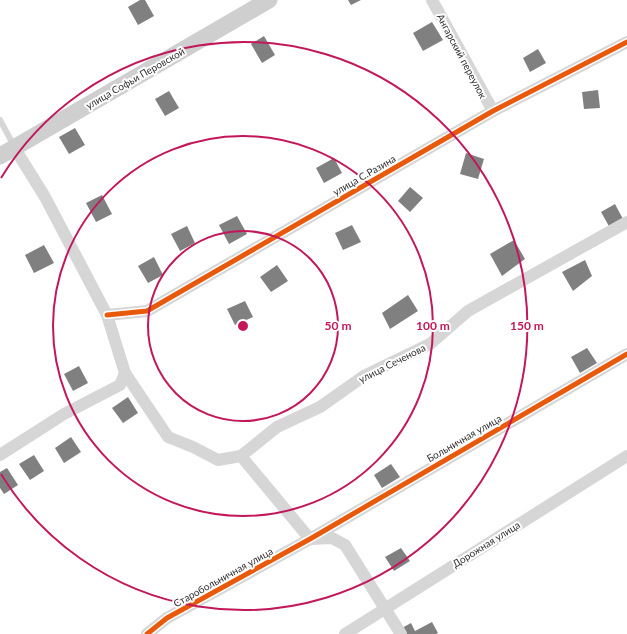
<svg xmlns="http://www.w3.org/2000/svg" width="627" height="634" viewBox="0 0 627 634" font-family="Lato,sans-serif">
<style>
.building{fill:#808080}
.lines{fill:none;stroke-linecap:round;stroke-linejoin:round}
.service{stroke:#d6d6d6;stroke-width:6}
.minor{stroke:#d6d6d6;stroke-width:12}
.secondary{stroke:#cfcfcf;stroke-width:17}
.cycleway-casing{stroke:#fff;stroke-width:8}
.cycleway{stroke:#e8590c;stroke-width:5}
.ring{fill:none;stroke:#c2185b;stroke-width:2}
.labels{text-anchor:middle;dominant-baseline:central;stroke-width:4;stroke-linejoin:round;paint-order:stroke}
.street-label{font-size:10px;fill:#323232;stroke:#fff}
.centre{fill:#c2185b;stroke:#fff;stroke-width:2}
.ring-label{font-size:12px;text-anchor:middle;font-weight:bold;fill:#c2185b;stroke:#fff;stroke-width:4;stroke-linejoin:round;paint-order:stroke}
</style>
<rect width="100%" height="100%" fill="#fff"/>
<!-- building -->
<g class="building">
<polygon points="140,0 145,0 154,16 138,25 128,7"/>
<polygon points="348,0 361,0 351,5"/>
<polygon points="432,22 443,40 423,51 413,33"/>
<polygon points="264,36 275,55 262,63 251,44"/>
<polygon points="538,49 546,63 530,72 523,58"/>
<polygon points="598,90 600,108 584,109 582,92"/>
<polygon points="169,91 179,108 165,116 155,99"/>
<polygon points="75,128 85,145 69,154 59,137"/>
<polygon points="466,153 484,159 478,179 460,174"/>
<polygon points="334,158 342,173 324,183 316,168"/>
<polygon points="410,187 423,198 410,212 398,201"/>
<polygon points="102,195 112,214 96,222 86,203"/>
<polygon points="615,204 624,221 610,228 601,212"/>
<polygon points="237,216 247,234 229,244 219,225"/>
<polygon points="352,225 361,242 343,250 335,233"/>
<polygon points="187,226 195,243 180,251 171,234"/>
<polygon points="514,240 525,259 502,276 490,254"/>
<polygon points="44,245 54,263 34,273 25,255"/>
<polygon points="154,257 163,275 148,283 138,266"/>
<polygon points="585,260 592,276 573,291 562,272"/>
<polygon points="277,265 288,281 271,292 260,277"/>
<polygon points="408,295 418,311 390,329 382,313"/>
<polygon points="245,301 253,317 235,325 227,309"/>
<polygon points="587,348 597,363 580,373 571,357"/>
<polygon points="79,366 88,383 73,391 64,374"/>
<polygon points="128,397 138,413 123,423 112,408"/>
<polygon points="71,437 81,452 64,463 55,448"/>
<polygon points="34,455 44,471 30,480 19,464"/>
<polygon points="391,464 400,477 382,488 374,475"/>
<polygon points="7,468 18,485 4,494 0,488 0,472"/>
<polygon points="401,548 410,561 394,571 385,557"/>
<polygon points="432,622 438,633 436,634 406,634 402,628 411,623 415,631"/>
</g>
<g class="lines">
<!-- service -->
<polyline class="service" points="0,120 14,146"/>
<!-- minor -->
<g class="minor">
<polyline points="432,0 493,111"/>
<polyline points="14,147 45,197 107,315 125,373 168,437 193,447 218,460 241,456 310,539"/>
<polyline points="107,315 147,311 493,111 627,42"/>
<polyline points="0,455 64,414 120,385 125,373"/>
<polyline points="241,456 277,427 320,407 364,376 430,344 468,311 627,222"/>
<polyline points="311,539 332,538 345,545 401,634"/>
<polyline points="147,634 167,618 310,539 627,354"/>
<polyline points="345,634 627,456"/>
</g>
<!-- secondary -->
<polyline class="secondary" points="0,156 269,0"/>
<defs>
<g id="cycleway">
<polyline points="107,315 147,311 493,111 627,42"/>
<polyline points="147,634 167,618 310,539 627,354"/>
</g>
</defs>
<!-- cycleway casing -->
<use href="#cycleway" class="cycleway-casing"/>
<!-- cycleway -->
<use href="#cycleway" class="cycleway"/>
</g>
<!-- distance rings -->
<g class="ring">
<circle cx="243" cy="326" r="95"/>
<circle cx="243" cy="326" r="190"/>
<path d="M1 178A284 284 0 1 1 1 474"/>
</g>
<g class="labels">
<!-- street labels -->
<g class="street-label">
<text transform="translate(462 56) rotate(62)">Ангарский переулок</text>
<text transform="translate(135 78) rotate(-30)">улица Софьи Перовской</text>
<text transform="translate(364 175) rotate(-30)">улица С.Разина</text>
<text transform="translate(392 363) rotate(-27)">улица Сеченова</text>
<text transform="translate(464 438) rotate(-30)">Больничная улица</text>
<text transform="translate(486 544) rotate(-32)">Дорожная улица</text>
<text transform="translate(223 577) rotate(-29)">Старобольничная улица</text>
</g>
</g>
<circle cx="243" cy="326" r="6" class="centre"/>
<g class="ring-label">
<text x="338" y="330">50 m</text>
<text x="433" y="330">100 m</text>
<text x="527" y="330">150 m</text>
</g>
</svg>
